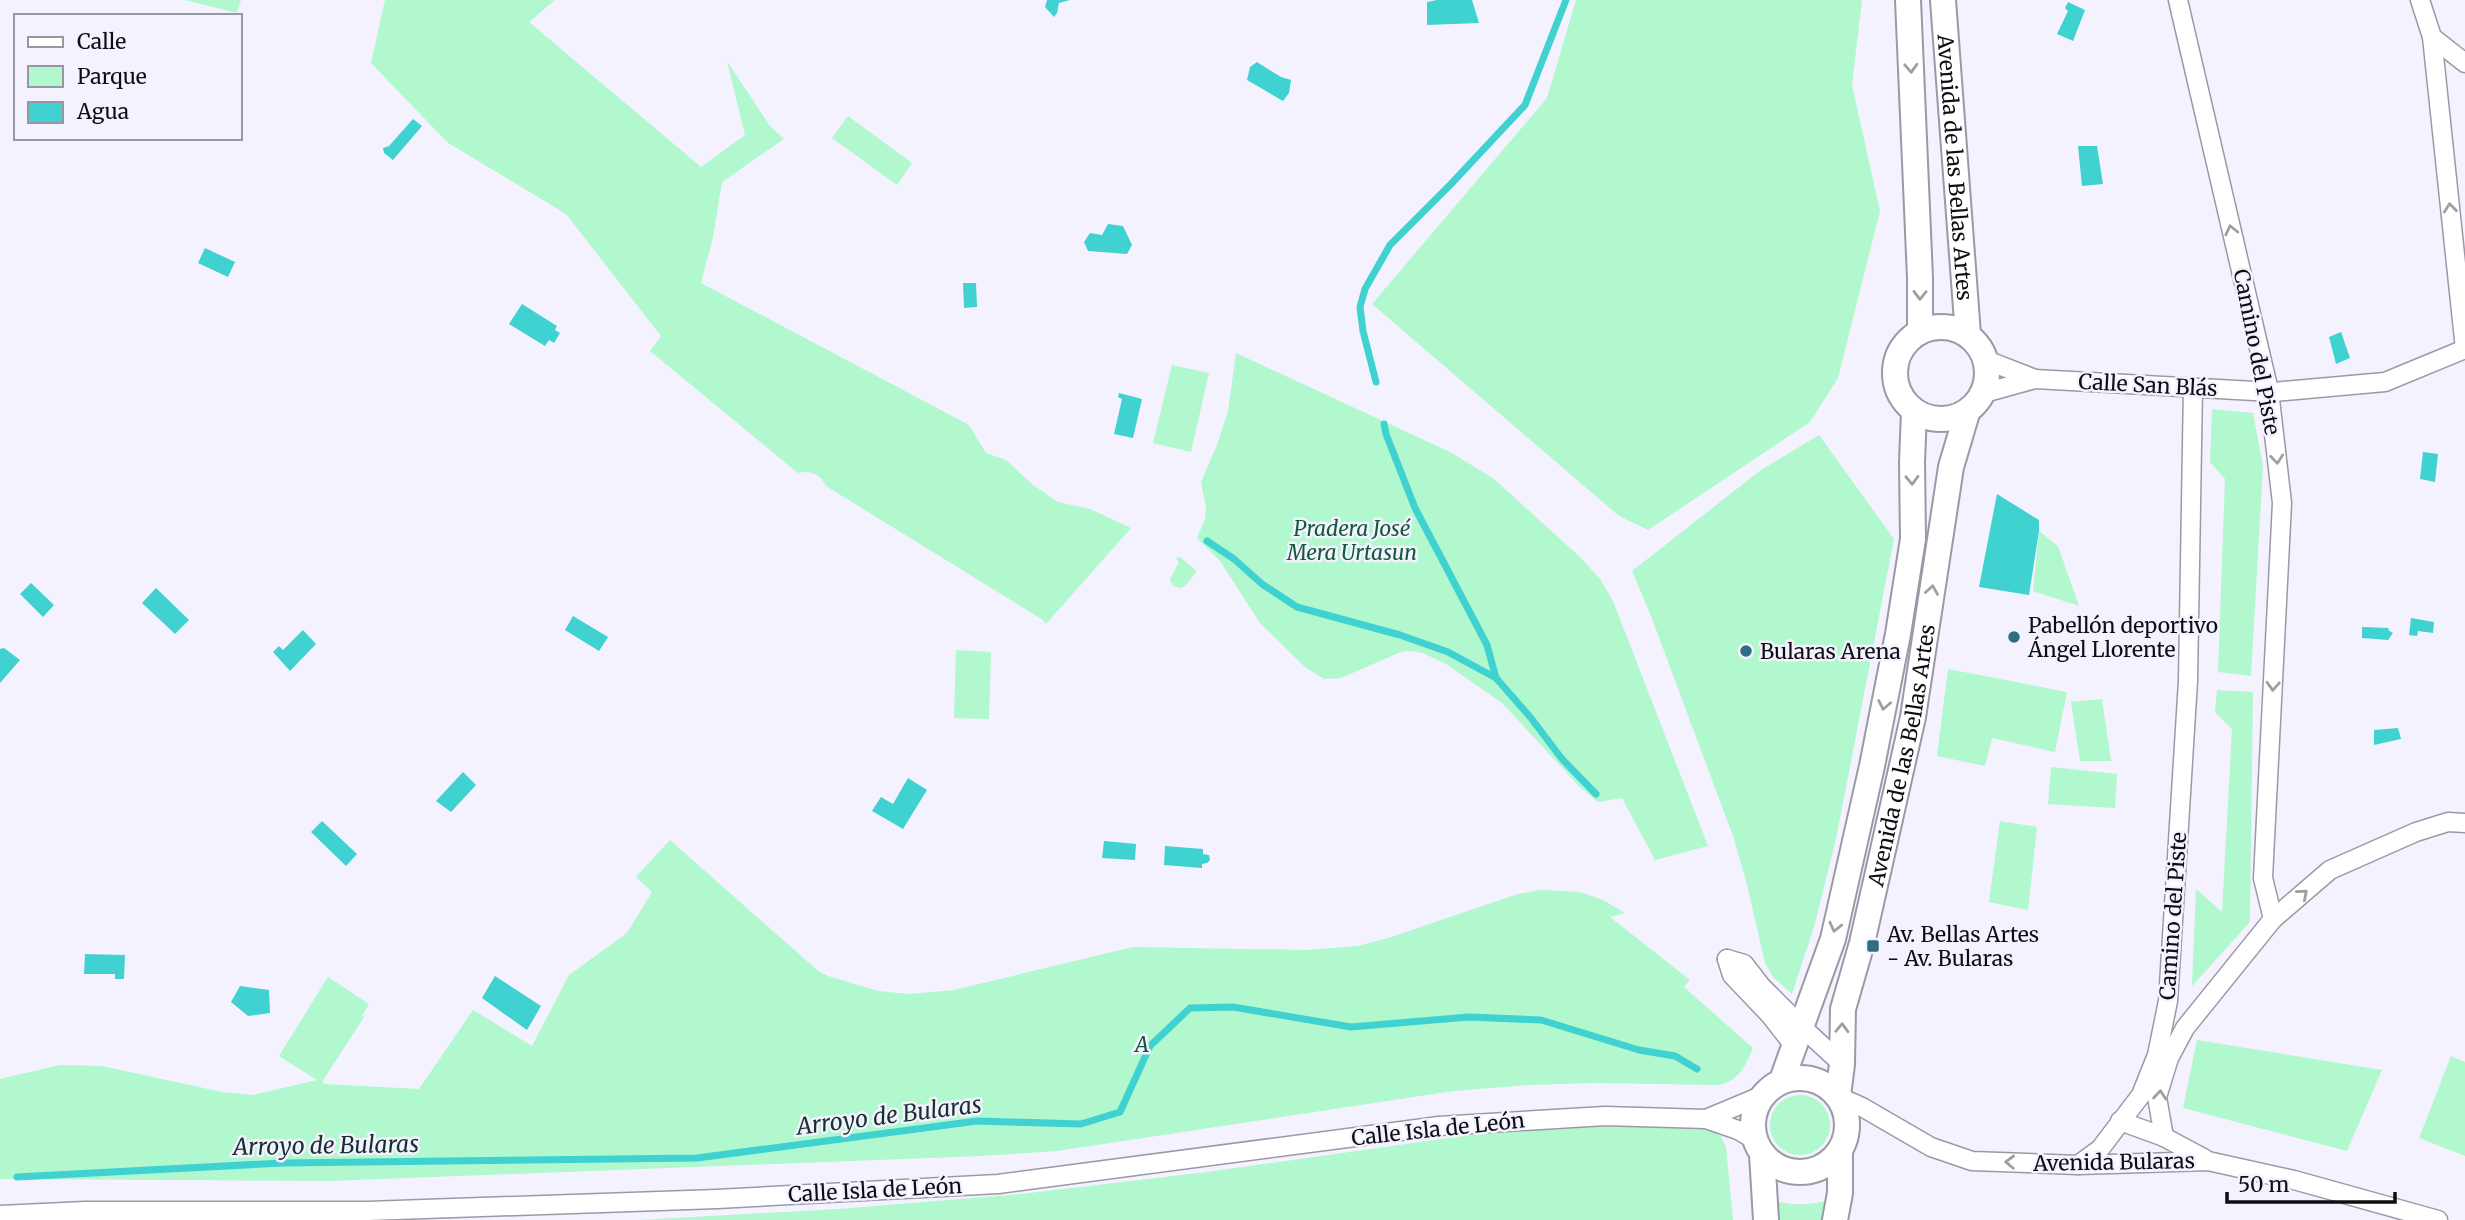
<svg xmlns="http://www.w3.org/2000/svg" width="2465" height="1220" viewBox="0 0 2465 1220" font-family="Merriweather,serif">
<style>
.green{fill:#b1f8ce}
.water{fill:#40d1d1}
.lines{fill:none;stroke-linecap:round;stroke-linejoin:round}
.stream{stroke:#40d1d1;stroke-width:7}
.street-casing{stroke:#9b99a6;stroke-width:21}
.secondary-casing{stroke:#9b99a6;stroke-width:28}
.street{stroke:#fff;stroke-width:18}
.secondary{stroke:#fff;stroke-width:24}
.oneway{stroke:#9f9fa0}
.poi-dot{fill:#2e6d82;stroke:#f3f2fe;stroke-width:2.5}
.labels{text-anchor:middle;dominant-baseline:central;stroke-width:5;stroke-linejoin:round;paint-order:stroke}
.street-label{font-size:21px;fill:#0e0e12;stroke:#f3f2fe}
.park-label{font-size:21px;font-style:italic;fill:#115a39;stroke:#f3f2fe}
.poi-label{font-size:21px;fill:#0e0e12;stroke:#f3f2fe;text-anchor:start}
.water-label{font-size:23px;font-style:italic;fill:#183030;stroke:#f3f2fe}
</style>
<rect width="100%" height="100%" fill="#f3f2fe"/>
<!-- green -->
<g class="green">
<polygon points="185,0 241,0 237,13"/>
<path d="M385,0h170l-26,22 172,145 44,-32 -18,-74 43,65 14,13 -62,43 -9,55 -12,46 268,142 17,28 20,7 27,25 25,17 32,7 41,19 -85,96 -3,-4 -217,-134c-6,-12 -15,-16 -28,-13l-148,-122 11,-15 -95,-122 -118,-71 -77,-80z"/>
<polygon points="1576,0 1862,0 1852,85 1880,211 1838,378 1810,422 1648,530 1619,516 1372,304 1547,98"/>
<polygon points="848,116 912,163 897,185 832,138"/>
<polygon points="1236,353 1452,453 1494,479 1581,558 1600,579 1613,601 1708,846 1655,860 1622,798 1598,802 1579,786 1502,703 1446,664 1423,653 1411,651 1401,652 1341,678 1324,679 1305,667 1260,623 1220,561 1197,538 1205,519 1206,507 1201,482 1217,445 1228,411"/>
<polygon points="1172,365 1209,373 1191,452 1153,443"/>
<polygon points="2212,409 2253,413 2263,466 2251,676 2218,672 2225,479 2210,462"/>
<polygon points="1819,435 1894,539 1836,839 1814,927 1792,994 1773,977 1765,963 1747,884 1733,836 1651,616 1632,571 1761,470"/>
<polygon points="2039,531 2058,546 2079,606 2033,591"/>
<polygon points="1180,557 1197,571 1187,584 1181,588 1173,586 1170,579 1179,562 1176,558"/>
<polygon points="956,650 991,652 989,719 954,718"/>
<polygon points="1948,669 2067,692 2055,752 1992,738 1985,766 1937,756"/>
<polygon points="2217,690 2253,692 2250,922 2192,986 2196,889 2222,912 2232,729 2215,712"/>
<polygon points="2102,699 2111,761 2080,761 2071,702"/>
<polygon points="2051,767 2117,774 2115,808 2048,804"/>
<polygon points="2000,821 2037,827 2028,910 1989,902"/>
<path d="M670,840l147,130 11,6 50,15 32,3 44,-4 179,-43 175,3 50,-4 30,-8 130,-44 23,-4 39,2 23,8 22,13 -15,4 80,63 -6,7 69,61c-8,18 -13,32 -34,37l-125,-2 -64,2 -77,6 -396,60 -76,5 -652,25 -329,-2v-100l60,-14 42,1 120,26 31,3 64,-15 -38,-24 49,-79 41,27 -7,12 2,1 -42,65 3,2 94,5 54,-79 59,36 37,-71 58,-42 25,-41 -16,-15z"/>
<polygon points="2197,1040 2382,1070 2347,1151 2183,1108"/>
<polygon points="2451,1056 2465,1062 2465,1156 2419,1138"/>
<circle cx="1800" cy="1125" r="30"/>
<polygon points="1659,1126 1706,1128 1721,1136 1726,1147 1733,1220 639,1220 838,1209 1021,1194 1207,1172 1491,1132 1553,1127"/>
<path d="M1830,1200l-4,20h-50l-1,-19c20,5 36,4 55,-1z"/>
</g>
<!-- water -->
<g class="water">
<polygon points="1047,0 1070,0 1059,3 1057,13 1054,17 1045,7"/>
<polygon points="1437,0 1472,0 1479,23 1427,25 1427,2"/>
<polygon points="2068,2 2085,10 2073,41 2057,34 2068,11 2065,8"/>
<polygon points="1257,62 1281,77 1291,80 1289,93 1283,101 1247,80 1250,67"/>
<polygon points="413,119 422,126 393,160 384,153 383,148 389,146"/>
<polygon points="2078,146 2097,146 2103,184 2082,186"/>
<polygon points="1108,224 1123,226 1132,245 1127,254 1088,251 1084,242 1090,233 1102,235"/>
<polygon points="205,248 235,262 228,277 198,263"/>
<polygon points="963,283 976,283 977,307 964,308"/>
<polygon points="522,304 557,326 555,330 560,333 554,343 549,340 545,346 509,324"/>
<polygon points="2341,332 2350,358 2336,364 2329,337"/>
<polygon points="1119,393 1142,399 1133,438 1114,434 1122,399 1118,397"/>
<polygon points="2423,452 2438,454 2435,482 2420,479"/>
<polygon points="1997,494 2039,520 2039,531 2029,595 1979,587"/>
<polygon points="31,583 54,605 43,617 20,594"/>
<polygon points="156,588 189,620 175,634 142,603"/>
<polygon points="573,616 608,637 599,651 565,630"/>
<polygon points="2411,618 2434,622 2433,633 2418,631 2417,636 2409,635"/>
<polygon points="2362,627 2389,628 2388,630 2393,633 2388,640 2362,638"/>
<polygon points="303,630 316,644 290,671 273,652 279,646 283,650"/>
<polygon points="4,648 20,660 0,683 0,649"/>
<polygon points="2398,728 2401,739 2374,745 2374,730"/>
<polygon points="463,772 476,785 451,812 436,801"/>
<polygon points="908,778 927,790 903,829 872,811 881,797 893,804"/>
<polygon points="322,821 357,854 346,866 311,832"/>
<polygon points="1104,841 1136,844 1135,860 1102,858"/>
<polygon points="1165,846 1203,849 1203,854 1209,855 1210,860 1207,863 1202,864 1202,868 1164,865"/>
<polygon points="85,954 125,955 124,979 115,979 115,974 84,974"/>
<polygon points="495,976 541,1006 527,1030 482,998"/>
<polygon points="240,986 269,990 270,1013 248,1016 231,1002"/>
</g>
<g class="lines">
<!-- stream -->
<g class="stream">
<polyline points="1376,382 1363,331 1360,307 1365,289 1390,245 1451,184 1525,105 1566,0"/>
<polyline points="1384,424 1386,434 1415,508 1487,645 1496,678"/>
<polyline points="1207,541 1234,559 1262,584 1297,607 1400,635 1448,652 1496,678 1531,718 1562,759 1596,794"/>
<polyline points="17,1177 282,1163 697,1158 977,1121 1081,1124 1120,1112 1150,1046 1190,1008 1233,1007 1351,1027 1469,1017 1541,1020 1639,1050 1675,1056 1697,1069"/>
</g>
<defs>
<g id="street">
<polyline points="2178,0 2269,391 2282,503 2263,878 2273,919"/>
<polyline points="2420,0 2432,37 2465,63"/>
<polyline points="2432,37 2465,349"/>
<polyline points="1986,360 2035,379"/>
<polyline points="1984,393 2035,379 2273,392 2385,382 2465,349"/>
<polyline points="1727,959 1744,964 1761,986 1803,1028 1842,1064"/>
<polyline points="1727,959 1732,975 1770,1015 1795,1047"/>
<polyline points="1839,1097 1862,1107 1931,1147 1972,1161 2078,1165 2208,1161 2294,1180 2438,1220"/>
<polyline points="1706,1119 1761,1096"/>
<polyline points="2120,1121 2164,1137"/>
<polyline points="2205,1159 2164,1137 2157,1097 2169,1058 2185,1028 2273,919 2330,870 2416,832 2448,822 2465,823"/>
<polyline points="2078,1165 2100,1149 2141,1095 2157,1055 2168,1001 2188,681 2193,387"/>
<polyline points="0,1215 85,1211 368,1211 717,1199 998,1184 1439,1126 1605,1116 1706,1119 1738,1130 1755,1140"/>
</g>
<g id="secondary">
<polyline points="1908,0 1920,278 1920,331"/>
<path id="s1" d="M1943,0l25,335"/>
<circle cx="1941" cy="373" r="46"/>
<circle cx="1800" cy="1125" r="47"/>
<polyline points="1782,1080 1833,939 1872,766 1898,634 1913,539 1912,462 1914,412"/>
<path id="s2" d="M1838,1096l4,-32 1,-55 19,-66 51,-226 38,-250 16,-54"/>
<polyline points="1762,1154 1766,1220"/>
<polyline points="1835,1220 1840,1193 1840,1152"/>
</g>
</defs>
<!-- street casing -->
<use href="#street" class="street-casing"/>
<!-- secondary casing -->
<use href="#secondary" class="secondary-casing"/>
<!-- street -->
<use href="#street" class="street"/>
<!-- secondary -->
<use href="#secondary" class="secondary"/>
</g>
<!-- one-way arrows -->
<defs><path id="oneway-chevron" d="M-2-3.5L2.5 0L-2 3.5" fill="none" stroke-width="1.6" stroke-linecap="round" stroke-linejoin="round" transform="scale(1.75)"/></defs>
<g class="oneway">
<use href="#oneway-chevron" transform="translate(1911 68) rotate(87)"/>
<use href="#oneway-chevron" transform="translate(2450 208) rotate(-96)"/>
<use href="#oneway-chevron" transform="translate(2231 230) rotate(-103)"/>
<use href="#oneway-chevron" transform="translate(1920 295) rotate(91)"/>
<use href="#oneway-chevron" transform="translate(2277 459) rotate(84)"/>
<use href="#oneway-chevron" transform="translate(1912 480) rotate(89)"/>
<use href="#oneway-chevron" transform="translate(1932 590) rotate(-81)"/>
<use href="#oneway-chevron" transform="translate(2273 686) rotate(93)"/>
<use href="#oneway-chevron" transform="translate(1884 705) rotate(101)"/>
<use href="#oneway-chevron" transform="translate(2303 894) rotate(-41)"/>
<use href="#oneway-chevron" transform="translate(1835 927) rotate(103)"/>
<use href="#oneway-chevron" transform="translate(1842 1028) rotate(-88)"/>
<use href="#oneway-chevron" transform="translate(2160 1095) rotate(-85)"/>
<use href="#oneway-chevron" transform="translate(2010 1162) rotate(-178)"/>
</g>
<!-- markers -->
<g class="poi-dot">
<circle cx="2014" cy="637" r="7"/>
<circle cx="1746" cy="651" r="7"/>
<rect x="1866" y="939" width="14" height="14" rx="3.5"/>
</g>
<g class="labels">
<!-- street labels -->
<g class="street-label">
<text stroke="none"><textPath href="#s1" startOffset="168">Avenida de las Bellas Artes</textPath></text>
<text transform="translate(2257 352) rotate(79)">Camino del Piste</text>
<text transform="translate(2148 385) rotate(3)">Calle San Blás</text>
<text stroke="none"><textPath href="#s2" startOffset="348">Avenida de las Bellas Artes</textPath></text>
<text transform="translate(2173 916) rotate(-86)">Camino del Piste</text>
<text transform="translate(1438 1129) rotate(-6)">Calle Isla de León</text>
<text transform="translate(2114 1162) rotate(-1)">Avenida Bularas</text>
<text transform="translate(875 1190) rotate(-3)">Calle Isla de León</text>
</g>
<!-- park labels -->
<g class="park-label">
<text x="1352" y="528">Pradera José<tspan x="1352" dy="24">Mera Urtasun</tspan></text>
<text x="1142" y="1044">A</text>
</g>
<!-- poi labels -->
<g class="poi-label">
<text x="2028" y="625">Pabellón deportivo<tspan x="2028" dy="24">Ángel Llorente</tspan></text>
<text x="1760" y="651">Bularas Arena</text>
<text x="1887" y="934">Av. Bellas Artes<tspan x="1887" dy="24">- Av. Bularas</tspan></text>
</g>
<!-- water labels -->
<g class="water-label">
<text transform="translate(889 1115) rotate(-7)">Arroyo de Bularas</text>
<text transform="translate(326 1145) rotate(-1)">Arroyo de Bularas</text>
</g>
</g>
<!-- legend -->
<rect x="14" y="14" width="228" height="126" fill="#f3f2fe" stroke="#9797a0" stroke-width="2"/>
<rect x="28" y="37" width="35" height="10" fill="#ffffff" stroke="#9797a0" stroke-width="2"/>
<text x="77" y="49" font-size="21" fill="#0e0e12">Calle</text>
<rect x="28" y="66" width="35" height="21" fill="#b1f8ce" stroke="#9797a0" stroke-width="2"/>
<text x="77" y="84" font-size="21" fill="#0e0e12">Parque</text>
<rect x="28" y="102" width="35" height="21" fill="#40d1d1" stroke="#9797a0" stroke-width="2"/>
<text x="77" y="119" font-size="21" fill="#0e0e12">Agua</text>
<!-- scale -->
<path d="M2227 1192v10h168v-10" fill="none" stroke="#0e0e12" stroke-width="3.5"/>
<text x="2238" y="1192" font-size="21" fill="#0e0e12" stroke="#f3f2fe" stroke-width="5" paint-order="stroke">50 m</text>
</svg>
